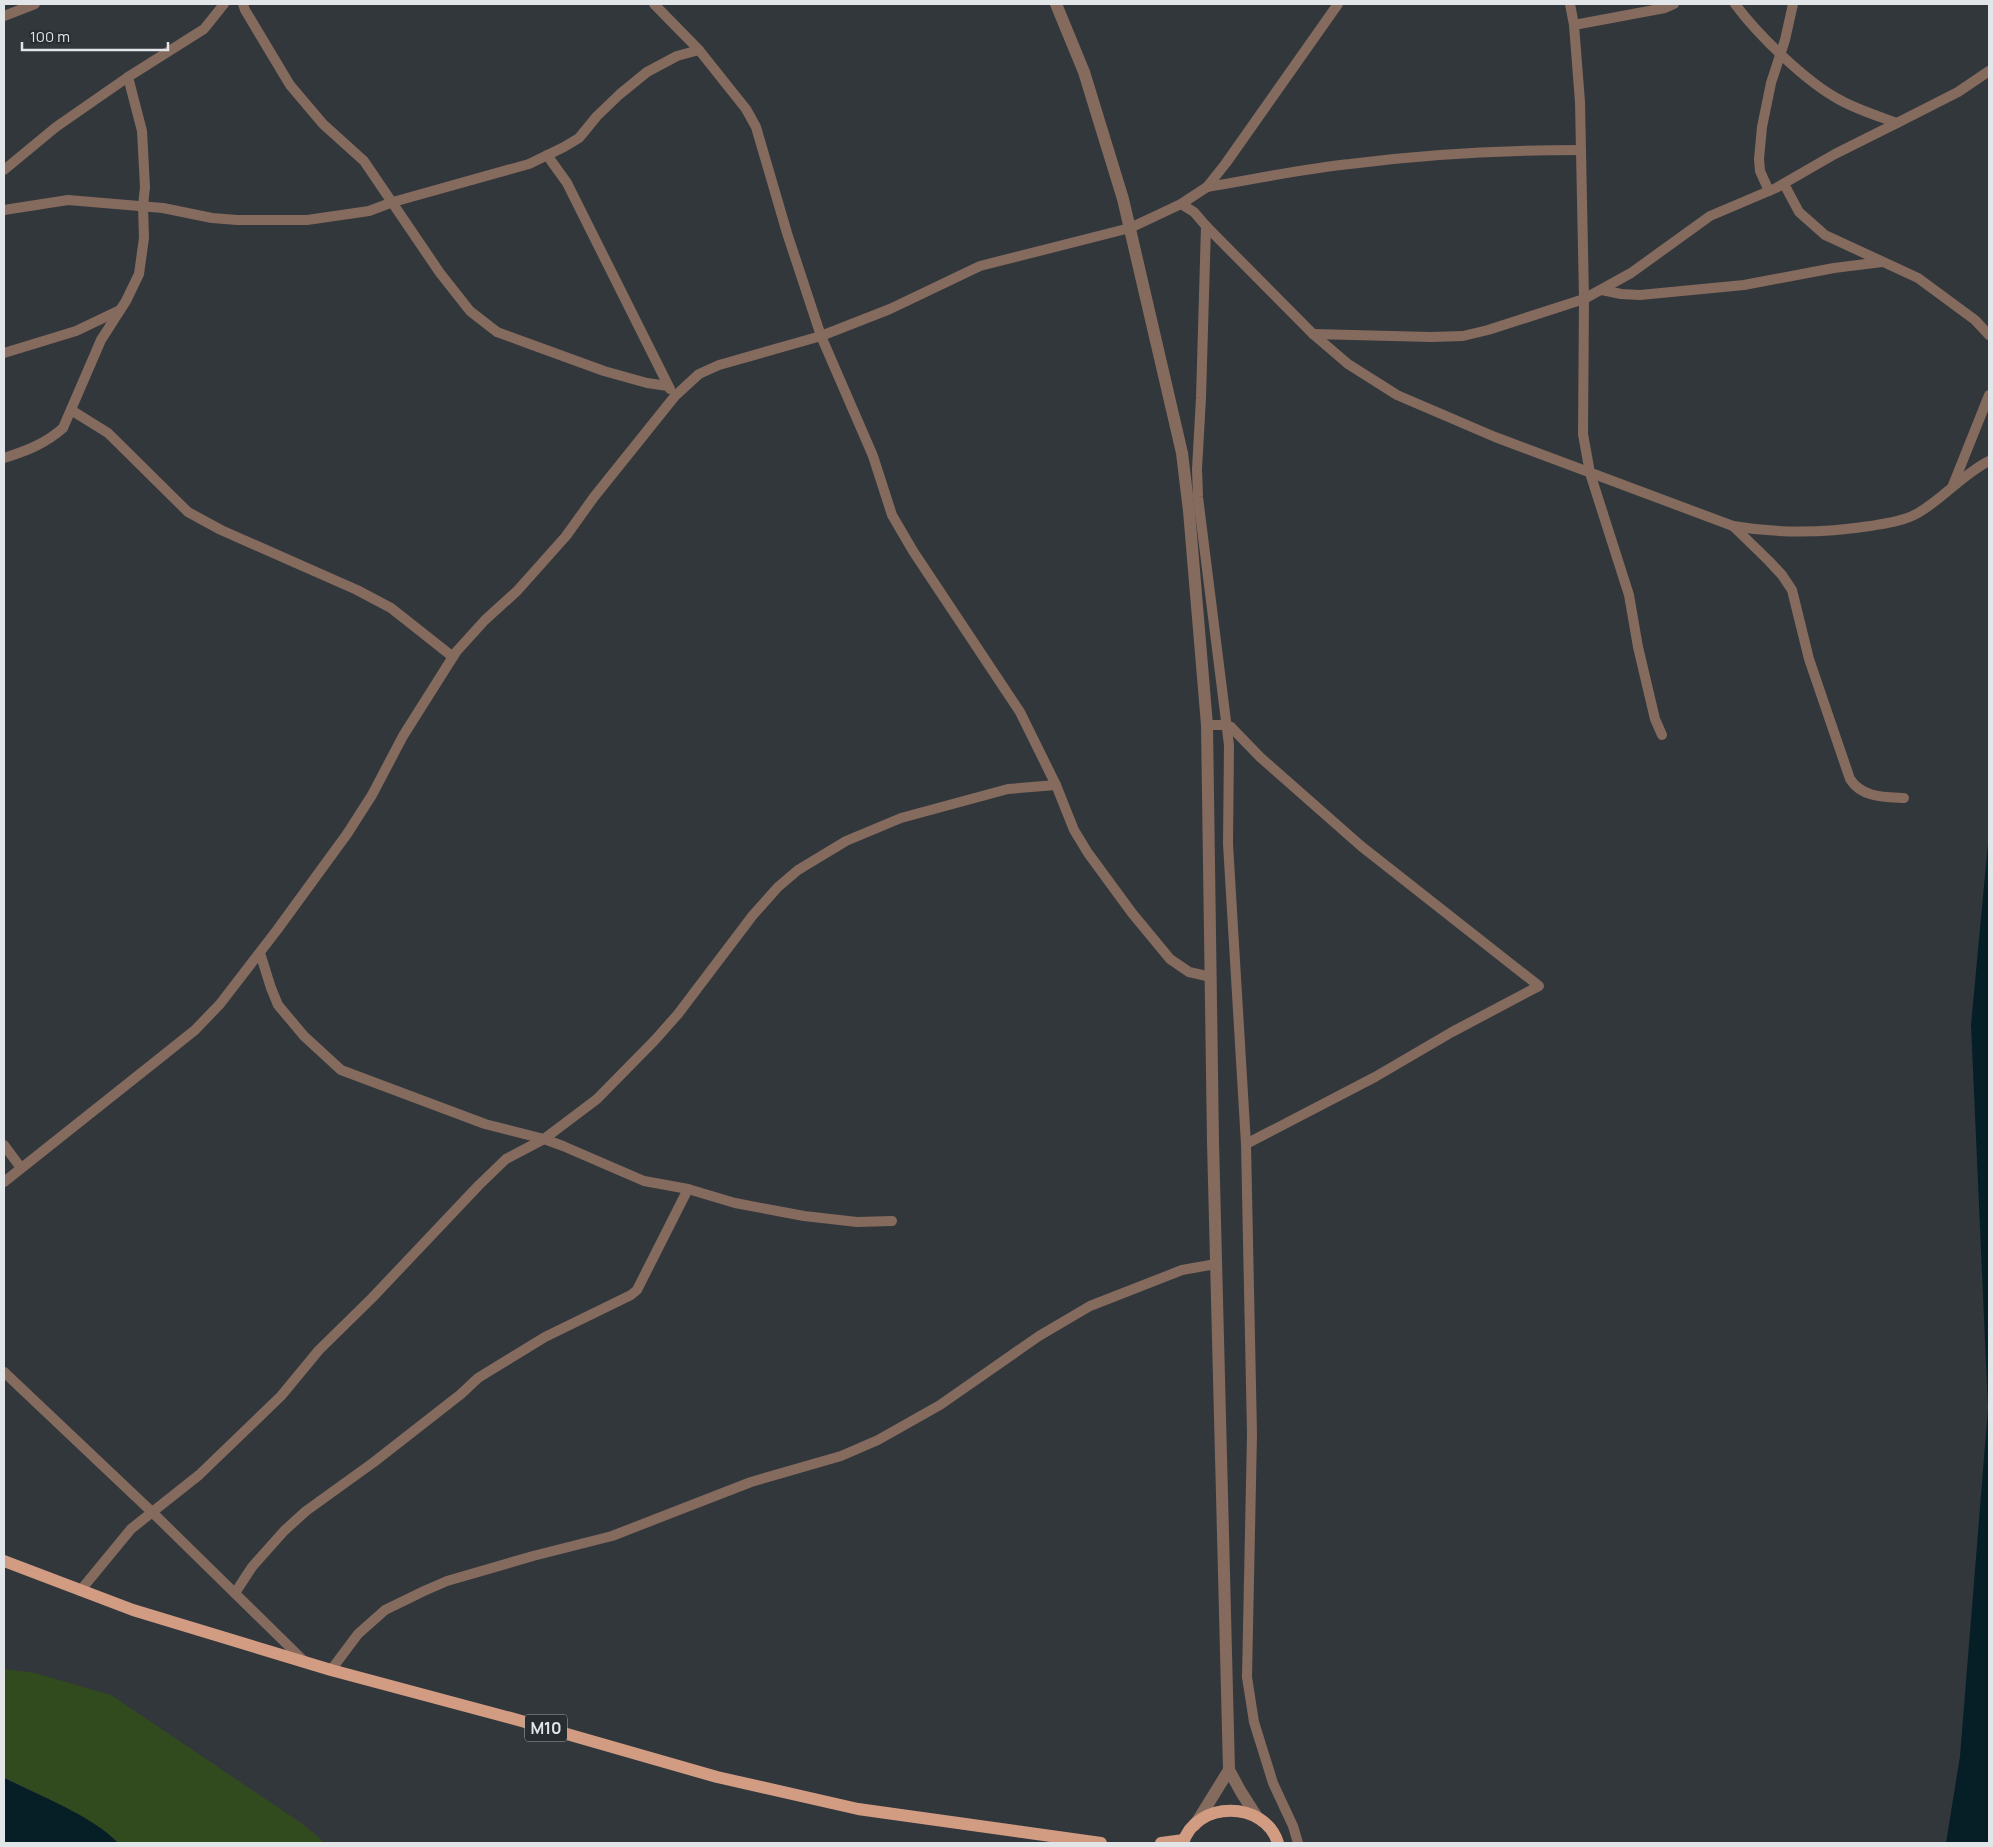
<svg xmlns="http://www.w3.org/2000/svg" width="1993" height="1847" viewBox="0 0 1993 1847" font-family="Manrope,sans-serif">
<style>
.green{fill:#324b1e}
.water{fill:#061f27}
.lines{fill:none;stroke-linecap:round;stroke-linejoin:round}
.minor{stroke:#856a5e;stroke-width:10}
.tertiary{stroke:#856a5e;stroke-width:12}
.primary{stroke:#d29c83;stroke-width:12}
.labels{text-anchor:middle;dominant-baseline:central;stroke-width:4.5;stroke-linejoin:round;paint-order:stroke}
.shield{fill:#282d32;stroke:#aaaeb2;stroke-width:1}
.shield-label{font-size:16px;font-weight:bold;fill:#e2e6e9}
</style>
<rect width="100%" height="100%" fill="#32373c"/>
<!-- green -->
<path class="green" d="M4,1669l31,4 76,22 193,130 21,18h-207c-24,-26 -82,-49 -114,-66z"/>
<!-- water -->
<g class="water">
<polygon points="1989,832 1989,1843 1946,1843 1960,1756 1988,1408 1971,1025"/>
<path d="M4,1778c32,16 91,39 114,65h-114z"/>
</g>
<g class="lines">
<!-- minor -->
<g class="minor">
<polyline points="243,4 245,10 290,85 323,124 364,161 440,273 470,311 497,332 527,343 604,371 647,383 668,386"/>
<polyline points="654,4 699,50 746,109 756,127 787,233 821,336 873,456 892,515 913,551 1020,712 1056,785 1074,830 1088,853 1132,913 1170,959 1189,972 1211,977"/>
<polyline points="1570,4 1574,25 1580,102 1584,299 1583,434 1590,473 1629,595 1638,647 1655,719 1662,735"/>
<path d="M1735,4c23,31 71,78 105,96 18,10 38,16 57,23l61,-31 31,-21"/>
<polyline points="4,16 35,4"/>
<polyline points="1574,25 1665,8 1674,4"/>
<polyline points="547,155 567,183 670,389"/>
<polyline points="4,170 56,127 128,77"/>
<polyline points="1784,184 1799,212 1825,235 1918,278 1975,320 1989,335"/>
<path d="M1207,187c48,-8 95,-18 143,-23 76,-10 154,-14 231,-14"/>
<polyline points="1769,191 1760,171 1759,159 1762,127 1771,83 1785,40 1793,4"/>
<path d="M1181,204l13,8 12,14 107,108 35,30 49,31 98,42 238,89c46,8 91,7 137,0 17,-3 34,-5 48,-13 26,-15 45,-39 71,-52"/>
<polyline points="4,210 68,200 163,208 212,218 237,220 307,220 369,211 393,202 529,164 564,147 579,138 597,116 620,94 647,72 677,56 699,50"/>
<polyline points="1206,226 1201,398 1197,469 1198,497 1229,745 1228,844 1246,1144 1252,1434 1247,1677 1254,1722 1273,1783 1293,1826 1298,1843"/>
<polyline points="1602,290 1621,294 1640,295 1744,285 1834,268 1882,262"/>
<polyline points="1313,334 1431,337 1463,336 1488,330 1584,299 1631,273 1710,216 1776,188 1835,154 1897,123"/>
<polyline points="4,353 76,331 120,310"/>
<polyline points="71,410 108,433 188,512 221,530 357,590 391,608 453,657"/>
<path d="M4,458c22,-7 41,-14 59,-30l38,-88 25,-39 13,-27 5,-36 -1,-32 2,-19 -3,-56 -14,-54 76,-48 20,-25"/>
<polyline points="1953,485 1989,395"/>
<path d="M1733,526l36,35 13,14 10,15 17,69 41,120c12,19 35,18 54,19"/>
<polyline points="1207,725 1226,725 1231,727 1260,757 1361,846 1539,986 1452,1032 1375,1077 1246,1144"/>
<polyline points="260,953 271,988 278,1005 304,1036 341,1070 485,1124 544,1139 563,1146 644,1181 688,1189 735,1203 804,1216 857,1222 892,1221"/>
<polyline points="4,1145 21,1168"/>
<polyline points="4,1182 160,1058 195,1030 220,1004 277,930 347,834 372,795 403,736 456,652 485,620 517,591 566,536 594,497 675,396 699,374 719,365 821,336 890,309 980,266 1130,228 1181,204 1207,187 1226,163 1338,4"/>
<polyline points="4,1372 153,1513 304,1661"/>
<polyline points="80,1591 131,1529 199,1475 281,1396 319,1350 372,1298 479,1185 506,1159 544,1139 597,1099 655,1040 678,1014 753,915 778,887 798,870 846,841 901,818 1008,789 1056,785"/>
<polyline points="235,1593 252,1567 284,1531 306,1511 374,1462 461,1394 478,1378 545,1337 631,1295 637,1290 688,1189"/>
<polyline points="331,1670 358,1634 385,1610 424,1591 447,1581 533,1556 612,1536 751,1482 841,1456 878,1440 940,1405 1039,1336 1090,1306 1182,1270 1216,1264"/>
</g>
<!-- tertiary -->
<g class="tertiary">
<polyline points="1056,4 1084,72 1123,199 1182,453 1189,511 1207,725 1213,1142 1229,1770 1241,1792 1257,1817"/>
<polyline points="1195,1825 1229,1770"/>
</g>
<!-- primary -->
<g class="primary">
<polyline points="4,1561 133,1610 331,1670 518,1720 717,1777 858,1809 1101,1843"/>
<polyline points="1161,1843 1184,1840"/>
<path d="M1183,1843c13,-43 82,-43 95,0"/>
</g>
</g>
<g class="labels">
<!-- shield labels -->
<rect class="shield" x="525" y="1714.5" width="42" height="27" rx="4"/>
<g class="shield-label">
<text x="546" y="1728">M10</text>
</g>
</g>
<!-- border -->
<rect width="1993" height="1847" fill="none" stroke="#e2e6e9" stroke-width="10"/>
<!-- scale -->
<path d="M22 42v8h146v-8" fill="none" stroke="#e2e6e9" stroke-width="2.5"/>
<text x="30" y="42" font-size="15" fill="#e2e6e9" stroke="#282d32" stroke-width="4" paint-order="stroke">100 m</text>
</svg>
